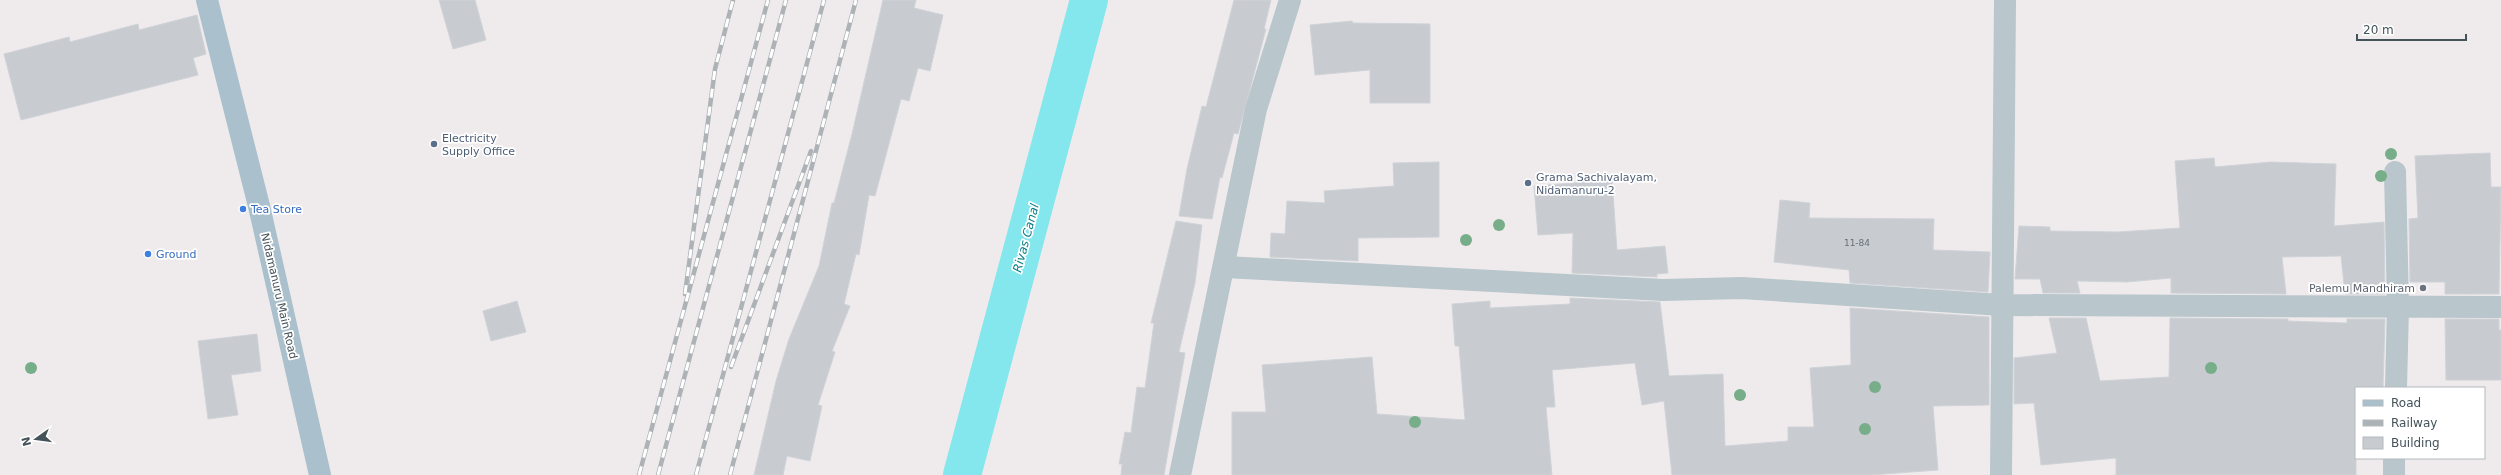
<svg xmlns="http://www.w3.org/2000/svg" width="2501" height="475" viewBox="0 0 2501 475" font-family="'DejaVu Sans',sans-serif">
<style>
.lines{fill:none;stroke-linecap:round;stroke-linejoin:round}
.canal{stroke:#83e7ed;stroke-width:38}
.building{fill:#c8ccd1;stroke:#cfd3d8}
.minor{stroke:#b9c6cc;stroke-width:22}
.major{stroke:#aac0cc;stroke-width:22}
.rail-casing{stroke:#adb2b6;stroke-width:4.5}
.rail{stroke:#fff;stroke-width:3;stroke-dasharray:9;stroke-linecap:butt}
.tree{fill:#77ad89}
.service-dot{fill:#5c6f8a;stroke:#fff;stroke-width:1.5}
.shop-dot{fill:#3f7fe0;stroke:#fff;stroke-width:1.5}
.worship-dot{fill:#6b7280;stroke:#fff;stroke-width:1.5}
.labels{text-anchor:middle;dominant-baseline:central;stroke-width:3.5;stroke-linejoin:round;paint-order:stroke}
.number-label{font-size:9px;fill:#657077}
.service-label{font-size:11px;fill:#4e5e75;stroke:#fff;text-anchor:start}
.shop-label{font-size:11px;fill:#366cbe;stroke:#fff;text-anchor:start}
.worship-label{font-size:11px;fill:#5b616d;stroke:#fff;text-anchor:end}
.street-label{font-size:11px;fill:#445259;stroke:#fff}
.water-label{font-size:12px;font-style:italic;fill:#0b8189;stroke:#fff}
</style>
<rect width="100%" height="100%" fill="#efebec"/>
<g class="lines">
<!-- canal -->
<polyline class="canal" points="962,475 1089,0"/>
</g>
<!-- building -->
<g class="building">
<polygon points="439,0 475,0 486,40 453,49"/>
<polygon points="883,0 916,0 914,8 943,15 930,71 918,68 909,101 901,99 875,196 869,195 859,255 856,254 844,304 850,306 832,351 835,352 818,405 822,406 810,461 787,456 783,475 754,475 776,381 789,339 819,266 832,203 834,203 852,134"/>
<polygon points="1234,0 1271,0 1264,29 1266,29 1238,134 1234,133 1222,178 1220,177 1212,219 1179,216 1187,169 1202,106 1206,107"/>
<polygon points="197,15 206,54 193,58 198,75 21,120 4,54 69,37 70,42 138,24 139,30"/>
<polygon points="1352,21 1353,23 1430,24 1430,103 1370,103 1370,70 1315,75 1310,25"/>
<polygon points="2490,153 2491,187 2501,187 2499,294 2445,294 2445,282 2410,282 2409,219 2418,218 2415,156"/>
<polygon points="2214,158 2215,167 2271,162 2336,164 2334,226 2384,222 2385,294 2345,294 2341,256 2282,257 2286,294 2171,293 2171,278 2127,282 2077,281 2080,293 2043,293 2040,279 2015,279 2019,226 2050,227 2050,231 2118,232 2180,228 2175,161"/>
<polygon points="1439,162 1439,237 1358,238 1358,261 1270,257 1271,233 1285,234 1287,201 1325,203 1324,191 1394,186 1393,163"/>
<polygon points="1612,180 1617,250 1665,246 1668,273 1657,274 1657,277 1572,273 1573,233 1538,235 1534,186"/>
<polygon points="1780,200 1810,203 1809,218 1934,219 1933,250 1990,252 1988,292 1850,283 1849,270 1774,262"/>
<polygon points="1176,221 1202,225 1195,283 1179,352 1185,353 1164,475 1121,475 1122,464 1119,464 1125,432 1131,433 1137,387 1145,388 1154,323 1151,323"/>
<polygon points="1570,298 1660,302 1669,376 1723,374 1725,446 1788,441 1788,427 1814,427 1810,368 1851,365 1850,308 1989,317 1989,405 1933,406 1938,470 1871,475 1672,475 1664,401 1642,405 1635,363 1552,370 1555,407 1546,407 1552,475 1232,475 1232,412 1266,412 1262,365 1372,357 1377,414 1465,420 1459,346 1455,346 1452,304 1490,301 1490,308 1570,304"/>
<polygon points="517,301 526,332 491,341 483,311"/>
<polygon points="2049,318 2086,318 2100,381 2169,377 2170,318 2288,319 2288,321 2347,323 2347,319 2385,319 2383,388 2356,388 2356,475 2116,475 2116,458 2041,465 2034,403 2014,404 2014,358 2057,353"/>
<polygon points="2445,319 2499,319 2499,330 2501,330 2501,380 2446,380"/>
<polygon points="257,334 261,371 231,375 238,415 208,419 198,341"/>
</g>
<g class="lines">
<!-- minor -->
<g class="minor">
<polyline points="2395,172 2398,307 2396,388"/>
<polyline points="1225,267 1663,290 1742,288 2002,305 2501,307"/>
<polyline points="1180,475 1256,109 1290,0"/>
<polyline points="2001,475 2005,0"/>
<polyline points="2394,475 2394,458"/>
</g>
<!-- major -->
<polyline class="major" points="207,0 259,206 320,475"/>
<defs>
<g id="rail">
<polyline points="685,294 715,69 733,0"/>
<polyline points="731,367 811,151"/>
<polyline points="639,475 768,0"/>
<polyline points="658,475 786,0"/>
<polyline points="696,475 824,0"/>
<polyline points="730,475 856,0"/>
</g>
</defs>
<!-- rail casing -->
<use href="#rail" class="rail-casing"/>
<!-- rail -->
<use href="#rail" class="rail"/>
</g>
<!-- trees -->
<g class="tree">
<circle cx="2391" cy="154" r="6"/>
<circle cx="2381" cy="176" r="6"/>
<circle cx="1499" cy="225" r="6"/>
<circle cx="1466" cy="240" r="6"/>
<circle cx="31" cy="368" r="6"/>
<circle cx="2211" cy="368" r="6"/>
<circle cx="1875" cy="387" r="6"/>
<circle cx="1740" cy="395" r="6"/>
<circle cx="1415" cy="422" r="6"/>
<circle cx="1865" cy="429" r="6"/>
</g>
<!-- markers -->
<g class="service-dot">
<circle cx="434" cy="144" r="4"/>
<circle cx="1528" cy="183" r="4"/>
</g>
<g class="shop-dot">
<circle cx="243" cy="209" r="4"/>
<circle cx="148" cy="254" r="4"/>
</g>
<circle class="worship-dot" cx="2423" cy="288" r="4"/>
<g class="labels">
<!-- number labels -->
<g class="number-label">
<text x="1857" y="243">11-84</text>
</g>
<!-- service labels -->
<g class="service-label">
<text x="442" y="138">Electricity<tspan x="442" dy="13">Supply Office</tspan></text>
<text x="1536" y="177">Grama Sachivalayam,<tspan x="1536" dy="13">Nidamanuru-2</tspan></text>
</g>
<!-- shop labels -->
<g class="shop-label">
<text x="251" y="209">Tea Store</text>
<text x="156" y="254">Ground</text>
</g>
<!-- worship labels -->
<g class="worship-label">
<text x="2415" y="288">Palemu Mandhiram</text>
</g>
<!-- street labels -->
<g class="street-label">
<text transform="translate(279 296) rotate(77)">Nidamanuru Main Road</text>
</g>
<!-- water labels -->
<g class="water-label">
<text transform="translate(1026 238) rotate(-75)">Rivas Canal</text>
</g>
</g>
<!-- legend -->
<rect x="2355" y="387" width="130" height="72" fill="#ffffff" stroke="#b4babd"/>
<rect x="2363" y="400" width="20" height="6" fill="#aac0cc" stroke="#b4babd"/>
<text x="2391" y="407" font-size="12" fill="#445259">Road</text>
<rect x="2363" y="420" width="20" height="6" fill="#adb2b6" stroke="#b4babd"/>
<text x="2391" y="427" font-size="12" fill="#445259">Railway</text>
<rect x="2363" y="437" width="20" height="12" fill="#c8ccd1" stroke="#b4babd"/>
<text x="2391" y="447" font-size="12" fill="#445259">Building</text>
<!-- north arrow -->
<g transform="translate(36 439) rotate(256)" stroke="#ffffff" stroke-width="3" paint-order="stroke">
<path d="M0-3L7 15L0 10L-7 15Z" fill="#445259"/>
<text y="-6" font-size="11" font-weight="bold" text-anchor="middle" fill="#445259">N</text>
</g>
<!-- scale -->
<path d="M2357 34v6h109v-6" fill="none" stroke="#445259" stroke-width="2"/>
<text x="2363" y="34" font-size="12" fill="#445259" stroke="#ffffff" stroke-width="3" paint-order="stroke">20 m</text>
</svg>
